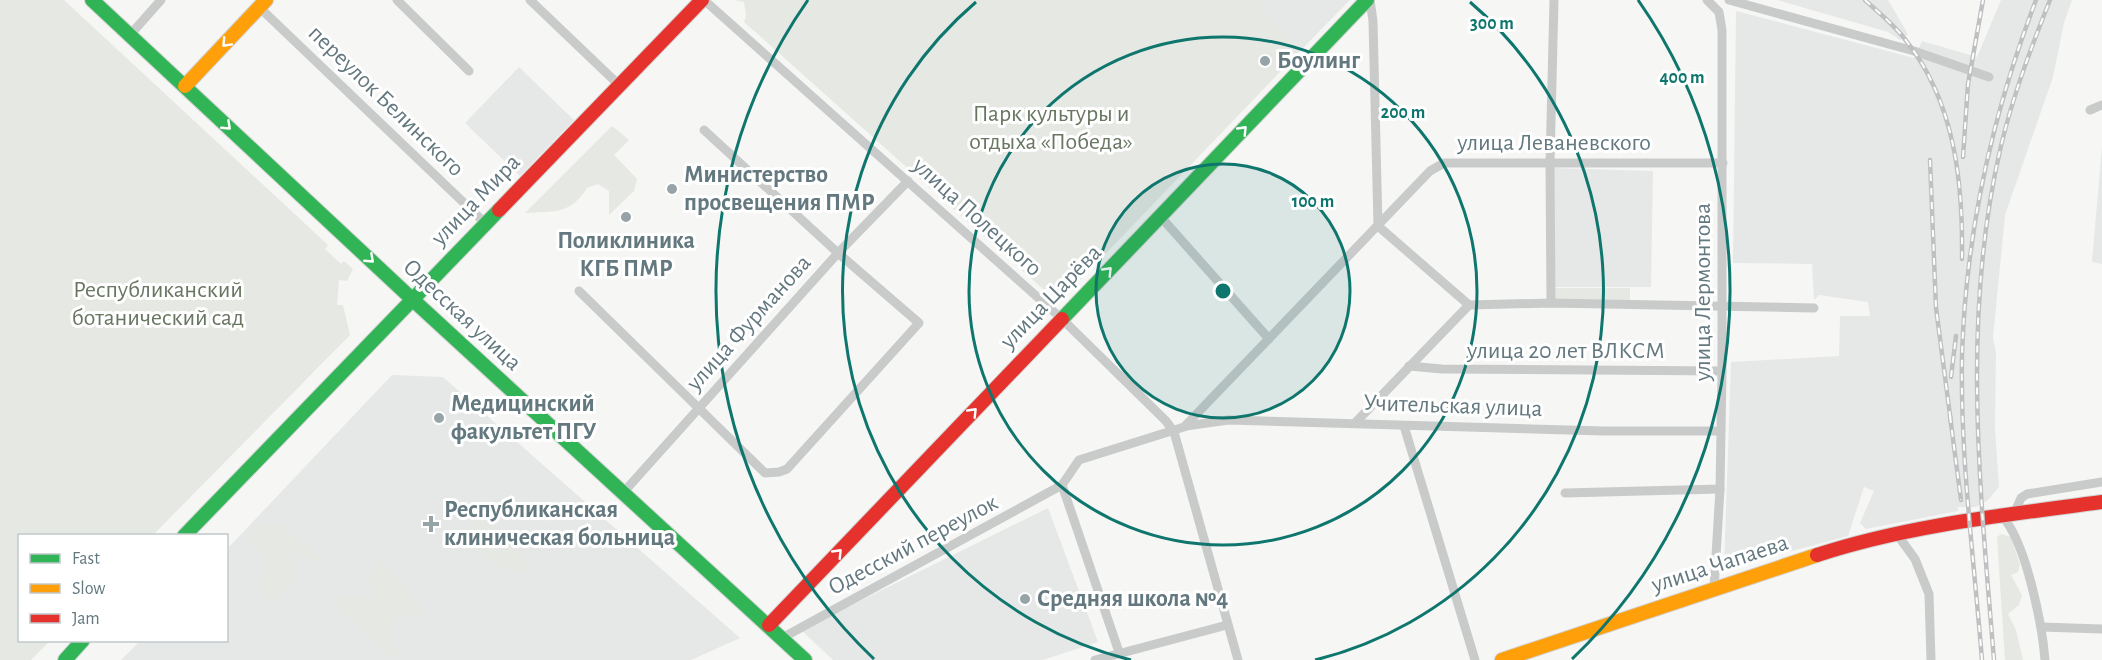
<svg xmlns="http://www.w3.org/2000/svg" width="2102" height="660" viewBox="0 0 2102 660" font-family="'Alegreya Sans',sans-serif">
<style>
.built{fill:#e6e8e7}
.green{fill:#e6e8e3}
.lines{fill:none;stroke-linecap:round;stroke-linejoin:round}
.fast-casing{stroke:#d1d2d2;stroke-width:16}
.slow-casing{stroke:#d1d2d2;stroke-width:16}
.jam-casing{stroke:#d1d2d2;stroke-width:16}
.street{stroke:#c9cbcb;stroke-width:9}
.fast{stroke:#30b455;stroke-width:14}
.slow{stroke:#ff9f0a;stroke-width:14}
.jam{stroke:#e5322d;stroke-width:14}
.rail-casing{stroke:#bfc0c1;stroke-width:4.5}
.rail{stroke:#fff;stroke-width:2;stroke-dasharray:7;stroke-linecap:butt}
.oneway{stroke:#fff}
.ring{fill:none;stroke:#0f766e;stroke-width:3}
.poi-dot{fill:#96a4a8;stroke:#fff;stroke-width:2}
.labels{text-anchor:middle;dominant-baseline:central;stroke-width:6;stroke-linejoin:round;paint-order:stroke}
.poi-label{font-size:24px;font-weight:bold;fill:#63787f;stroke:#fff;text-anchor:start}
.street-label{font-size:24px;fill:#63787f;stroke:#fff}
.park-label{font-size:24px;fill:#697762;stroke:#fff}
.centre{fill:#0f766e;stroke:#fff;stroke-width:3}
.ring-label{font-size:18px;text-anchor:middle;font-weight:bold;fill:#0f766e;stroke:#fff;stroke-width:6;stroke-linejoin:round;paint-order:stroke}
</style>
<rect width="100%" height="100%" fill="#f6f6f5"/>
<!-- built -->
<g class="built">
<polygon points="1253,0 1350,0 1302,49"/>
<polygon points="1777,0 1888,0 1908,34 1900,40 1888,32"/>
<polygon points="2001,0 2072,0 2064,23 2053,77 2005,215 1993,338 1996,353 1995,428 1999,487 1988,500 1976,507 1958,507 1958,511 1866,529 1860,523 1874,491 1864,487 1848,536 1724,569 1731,362 1839,356 1840,316 1870,316 1868,302 1819,295 1814,300 1812,264 1733,263 1736,11 1914,58 1922,41 1977,57"/>
<polygon points="519,67 574,120 520,176 465,123"/>
<polygon points="2102,146 2102,264 2092,262"/>
<polygon points="1554,168 1653,171 1651,287 1551,287"/>
<polygon points="392,375 443,377 740,638 691,660 121,660 140,641 226,640 227,549"/>
<polygon points="1048,508 1098,642 1043,660 833,660 801,630"/>
</g>
<!-- green -->
<g class="green">
<polygon points="0,0 64,0 328,245 325,249 341,264 344,261 353,269 347,281 339,280 337,305 343,305 350,335 153,535 20,536 20,640 50,641 31,660 0,660"/>
<polygon points="734,0 1259,0 1265,7 1266,13 1302,49 1063,298 1050,285 1044,290 744,22 746,16 744,2"/>
<path d="M612,126l17,14 -15,15 23,24 -3,12 -25,24v-24l-11,-7 -11,4c-17,27 -33,23 -62,25z"/>
<rect x="1553" y="288" width="77" height="16"/>
<polygon points="484,518 526,559 521,576 463,544 460,535"/>
<path d="M269,523l11,2 39,32 2,6 -30,-12 -2,8 9,5c-1,20 -13,32 -31,39l-9,-11 3,-13 9,-11 -22,-33z"/>
<polygon points="2001,534 2011,537 2020,565 2018,572 2011,575 2022,595 2019,605 2008,614 2016,630 2023,660 2005,660 1997,537"/>
<polygon points="378,560 422,608 420,619 398,614 389,637 401,656 392,659 340,612 335,597 372,599 370,580"/>
</g>
<g class="lines">
<defs>
<g id="fast">
<polyline points="92,0 412,299"/>
<polyline points="412,299 805,660"/>
<polyline points="1062,319 1367,0"/>
<polyline points="184,536 499,210"/>
<polyline points="65,660 83,640"/>
</g>
<g id="slow">
<polyline points="185,86 266,0"/>
<polyline points="1502,660 1817,555"/>
</g>
<g id="jam">
<polyline points="499,210 702,0"/>
<path d="M1817,555c92,-30 189,-40 285,-53"/>
<polyline points="769,625 1062,319"/>
</g>
</defs>
<!-- fast casing -->
<use href="#fast" class="fast-casing"/>
<!-- slow casing -->
<use href="#slow" class="slow-casing"/>
<!-- jam casing -->
<use href="#jam" class="jam-casing"/>
<!-- street -->
<g class="street">
<polyline points="397,0 469,71"/>
<polyline points="530,0 619,85"/>
<polyline points="704,0 1062,319 1166,421 1174,432 1238,660"/>
<polyline points="1370,0 1373,21 1378,226"/>
<polyline points="1707,0 1719,12 1722,30 1722,371 1720,489 1714,589"/>
<polyline points="1729,0 1914,51 1989,77"/>
<polyline points="259,7 485,223"/>
<polyline points="130,35 161,0"/>
<polyline points="2090,110 2102,105"/>
<polyline points="1160,216 1269,339"/>
<polyline points="1378,226 1469,305"/>
<polyline points="579,291 765,473 779,472 787,469 919,323 838,253 704,130"/>
<polyline points="1551,303 1550,163 1554,0"/>
<polyline points="1469,305 1551,303 1814,308"/>
<polyline points="1409,366 1442,369 1722,371"/>
<polyline points="1356,422 1469,305"/>
<polyline points="1186,426 1228,420 1604,431 1721,431"/>
<polyline points="1404,426 1475,660"/>
<polyline points="1565,493 1720,489"/>
<polyline points="622,494 838,253 908,181"/>
<polyline points="2014,514 2021,498 2027,494 2102,482"/>
<path d="M2002,516c24,26 40,108 43,144"/>
<polyline points="1896,533 1915,559 1929,594 1931,660"/>
<polyline points="2041,627 2102,629"/>
<polyline points="782,638 1062,485"/>
<polyline points="1119,652 1062,485 1079,460 1184,427 1430,171 1444,163 1723,163"/>
<polyline points="1095,660 1227,625"/>
</g>
<!-- fast -->
<use href="#fast" class="fast"/>
<!-- slow -->
<use href="#slow" class="slow"/>
<!-- jam -->
<use href="#jam" class="jam"/>
<defs>
<g id="rail">
<path d="M1865,0c13,12 28,24 39,38 51,63 59,143 58,221"/>
<polyline points="1963,157 1968,84 1983,0"/>
<polyline points="1930,160 1936,308 1951,423"/>
<polyline points="1951,377 1956,336"/>
<polyline points="1950,416 1961,500"/>
<path d="M1982,660c-8,-101 -22,-203 -20,-305 4,-124 30,-240 74,-355"/>
<path d="M1994,660c-14,-172 -33,-344 7,-514 12,-51 30,-98 49,-146"/>
</g>
</defs>
<!-- rail casing -->
<use href="#rail" class="rail-casing"/>
<!-- rail -->
<use href="#rail" class="rail"/>
</g>
<!-- one-way arrows -->
<defs><path id="oneway-chevron" d="M-2-3.5L2.5 0L-2 3.5" fill="none" stroke-width="1.6" stroke-linecap="round" stroke-linejoin="round" transform="scale(1.5)"/></defs>
<g class="oneway">
<use href="#oneway-chevron" transform="translate(226 43) rotate(133)"/>
<use href="#oneway-chevron" transform="translate(227 126) rotate(43)"/>
<use href="#oneway-chevron" transform="translate(1243 130) rotate(-46)"/>
<use href="#oneway-chevron" transform="translate(370 259) rotate(43)"/>
<use href="#oneway-chevron" transform="translate(1108 271) rotate(-46)"/>
<use href="#oneway-chevron" transform="translate(973 412) rotate(-46)"/>
<use href="#oneway-chevron" transform="translate(838 553) rotate(-46)"/>
</g>
<!-- distance rings -->
<circle cx="1223" cy="291" r="127" fill="#0f766e" fill-opacity=".12"/>
<g class="ring">
<circle cx="1223" cy="291" r="127"/>
<circle cx="1223" cy="291" r="254"/>
<path d="M1131 660A380 380 0 0 1 976 2M1470 2A380 380 0 0 1 1315 660"/>
<path d="M874 659A507 507 0 0 1 808 0M1638 0A507 507 0 0 1 1572 659"/>
</g>
<!-- markers -->
<g class="poi-dot">
<circle cx="1265" cy="61" r="6"/>
<circle cx="672" cy="189" r="6"/>
<circle cx="626" cy="217" r="6"/>
<circle cx="439" cy="418" r="6"/>
<path d="M428 515h6v6h6v6h-6v6h-6v-6h-6v-6h6z"/>
<circle cx="1025" cy="599" r="6"/>
</g>
<g class="labels">
<!-- poi labels -->
<g class="poi-label">
<text x="1277" y="61">Боулинг</text>
<text x="684" y="175">Министерство<tspan x="684" dy="28">просвещения ПМР</tspan></text>
<text x="626" y="241" text-anchor="middle">Поликлиника<tspan x="626" dy="28">КГБ ПМР</tspan></text>
<text x="451" y="404">Медицинский<tspan x="451" dy="28">факультет ПГУ</tspan></text>
<text x="444" y="510">Республиканская<tspan x="444" dy="28">клиническая больница</tspan></text>
<text x="1037" y="599">Средняя школа №4</text>
</g>
<!-- street labels -->
<g class="street-label">
<text transform="translate(386 101) rotate(44)">переулок Белинского</text>
<text x="1554" y="143">улица Леваневского</text>
<text transform="translate(476 200) rotate(-46)">улица Мира</text>
<text transform="translate(977 217) rotate(42)">улица Полецкого</text>
<text transform="translate(1703 292) rotate(-90)">улица Лермонтова</text>
<text transform="translate(1051 297) rotate(-46)">улица Царёва</text>
<text transform="translate(462 315) rotate(43)">Одесская улица</text>
<text transform="translate(749 323) rotate(-48)">улица Фурманова</text>
<text x="1566" y="351">улица 20 лет ВЛКСМ</text>
<text transform="translate(1453 406) rotate(2)">Учительская улица</text>
<text transform="translate(913 545) rotate(-28)">Одесский переулок</text>
<text transform="translate(1720 564) rotate(-18)">улица Чапаева</text>
</g>
<!-- park labels -->
<g class="park-label">
<text x="1051" y="114">Парк культуры и<tspan x="1051" dy="28">отдыха «Победа»</tspan></text>
<text x="158" y="290">Республиканский<tspan x="158" dy="28">ботанический сад</tspan></text>
</g>
</g>
<circle cx="1223" cy="291" r="9" class="centre"/>
<g class="ring-label">
<text x="1492" y="29">300 m</text>
<text x="1682" y="83">400 m</text>
<text x="1403" y="118">200 m</text>
<text x="1313" y="207">100 m</text>
</g>
<!-- legend -->
<rect x="18" y="534" width="210" height="108" fill="#ffffff" stroke="#c1c9cc" stroke-width="1.5"/>
<rect x="30" y="554" width="30" height="9" fill="#30b455" stroke="#c1c9cc" stroke-width="1.5"/>
<text x="72" y="564" font-size="18" fill="#63787f">Fast</text>
<rect x="30" y="584" width="30" height="9" fill="#ff9f0a" stroke="#c1c9cc" stroke-width="1.5"/>
<text x="72" y="594" font-size="18" fill="#63787f">Slow</text>
<rect x="30" y="614" width="30" height="9" fill="#e5322d" stroke="#c1c9cc" stroke-width="1.5"/>
<text x="72" y="624" font-size="18" fill="#63787f">Jam</text>
</svg>
